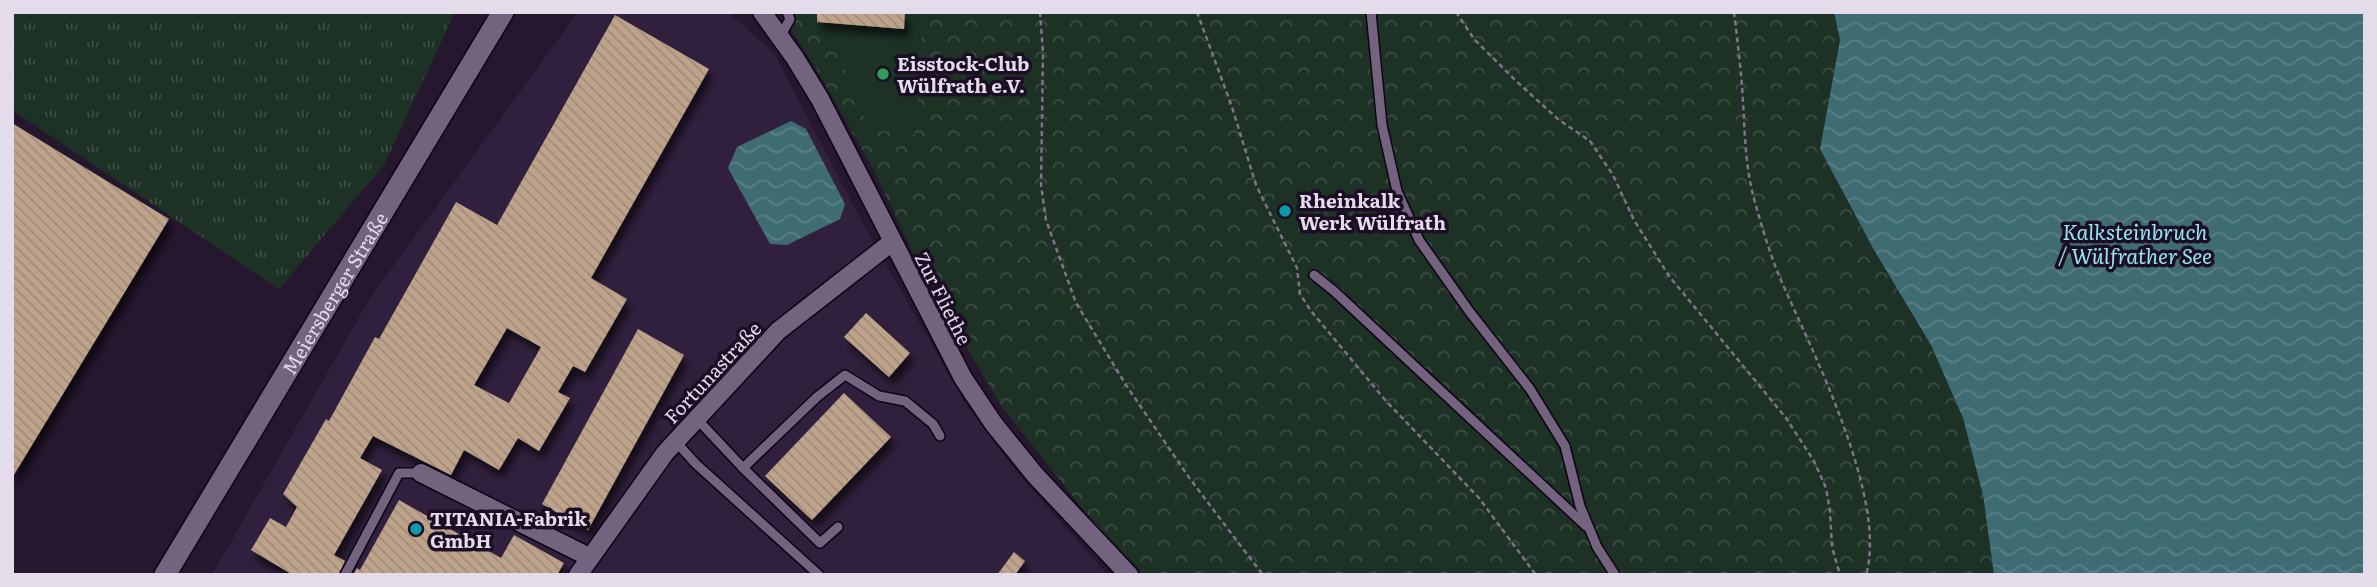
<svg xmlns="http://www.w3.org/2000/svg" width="2377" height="587" viewBox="0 0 2377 587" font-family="Literata,serif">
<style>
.built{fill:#31203d}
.grass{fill:url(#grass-tufts)}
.forest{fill:url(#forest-crowns)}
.pitch{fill:#1d3125}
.water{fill:url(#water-waves)}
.building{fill:url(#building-back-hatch);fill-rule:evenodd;filter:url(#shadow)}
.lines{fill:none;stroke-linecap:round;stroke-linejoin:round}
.lane-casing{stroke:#0e0315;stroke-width:12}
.street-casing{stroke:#0e0315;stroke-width:21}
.secondary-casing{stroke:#0e0315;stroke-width:24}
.path{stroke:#7f7387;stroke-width:2.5;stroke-dasharray:5 3.5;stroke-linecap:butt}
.lane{stroke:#73637f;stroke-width:9}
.street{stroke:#73637f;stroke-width:18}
.secondary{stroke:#73637f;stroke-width:21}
.leisure-dot{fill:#2e9e5b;stroke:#1b0e24;stroke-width:2.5}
.culture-dot{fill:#0f9aa8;stroke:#1b0e24;stroke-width:2.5}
.labels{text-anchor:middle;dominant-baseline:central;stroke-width:7;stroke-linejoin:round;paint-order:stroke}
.poi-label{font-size:19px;font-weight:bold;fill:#e4dbeb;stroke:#1b0e24;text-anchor:start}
.street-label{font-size:19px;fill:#e4dbeb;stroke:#1b0e24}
.water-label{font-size:21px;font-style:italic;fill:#93e4f1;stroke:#1b0e24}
</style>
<defs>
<pattern id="grass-tufts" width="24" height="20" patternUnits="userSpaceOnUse" patternTransform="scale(1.75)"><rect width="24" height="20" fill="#1d3125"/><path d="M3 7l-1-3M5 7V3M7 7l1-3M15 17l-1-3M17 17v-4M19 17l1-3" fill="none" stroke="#3e4e45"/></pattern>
<pattern id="forest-crowns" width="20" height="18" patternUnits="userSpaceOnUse" patternTransform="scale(1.75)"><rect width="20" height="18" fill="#1d3125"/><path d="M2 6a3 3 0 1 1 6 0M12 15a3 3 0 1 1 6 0" fill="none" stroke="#3e4e45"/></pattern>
<pattern id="water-waves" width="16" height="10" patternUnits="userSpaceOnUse" patternTransform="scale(1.75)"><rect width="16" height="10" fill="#3f6c73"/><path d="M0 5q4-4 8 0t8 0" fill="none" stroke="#5b8087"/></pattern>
<pattern id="building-back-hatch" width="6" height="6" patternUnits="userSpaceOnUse" patternTransform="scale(1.75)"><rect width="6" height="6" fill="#bea38b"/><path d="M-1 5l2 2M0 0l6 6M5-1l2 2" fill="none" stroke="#a08b7a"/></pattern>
<filter id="shadow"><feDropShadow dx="4.5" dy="8" stdDeviation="3.5" flood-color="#0009"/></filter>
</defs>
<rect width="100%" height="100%" fill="#25172e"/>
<!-- built -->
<polygon class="built" points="578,12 728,12 774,53 867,231 964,402 1017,473 1108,575 212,575 370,298"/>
<!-- grass -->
<polygon class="grass" points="12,12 455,12 384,165 279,289 12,110"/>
<!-- forest -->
<polygon class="forest" points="779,12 1834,12 1840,40 1820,149 1874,250 1931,345 1963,418 1983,495 1994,575 1145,575 1094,523 1002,407 926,280 873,169 817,70"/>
<!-- pitch -->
<polygon class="pitch" points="824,12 924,12 915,134 871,130 823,19"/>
<!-- water -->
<g class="water">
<polygon points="1834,12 2365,12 2365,575 1994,575 1983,495 1963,418 1931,345 1874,250 1820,149 1840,40"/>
<polygon points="791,121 806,129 845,204 840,219 787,245 770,244 728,168 737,147"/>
</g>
<!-- building -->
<g class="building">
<polygon points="817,12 905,12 904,29 817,22"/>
<path d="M615,15l94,54 -118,209 36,21 -42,73 -12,-6 -15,26 12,6 -31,53 -21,-13 -19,32 -35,-20 -13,25 -78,-39 -13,22 22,12 -48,85 11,6 -7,14h-45l-42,-25 19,-32 16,9 11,-20 -14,-13 43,-75 3,2 46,-84 4,2 77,-137 41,23zM507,328l34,19 -32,56 -35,-18z"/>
<polygon points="12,123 169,219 12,478"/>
<polygon points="866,313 910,353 889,377 844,337"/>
<polygon points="638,329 684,355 588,530 542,504"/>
<polygon points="844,393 891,437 812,520 765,476"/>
<polygon points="399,500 501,558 514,535 564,563 557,575 353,575 357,568 360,570"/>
<polygon points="1014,552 1025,561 1015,575 997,575"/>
</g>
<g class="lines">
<defs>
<g id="lane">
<polyline points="1371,12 1382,125 1397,191 1419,240 1469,311 1530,389 1565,446 1580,506 1597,547 1615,575"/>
<polyline points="780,37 790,19 787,12"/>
<polyline points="1314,275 1334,291 1586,526"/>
<polyline points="697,419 743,468 817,397 845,375 879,396 905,401 933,424 940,436"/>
<polyline points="676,442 696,464 819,575"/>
<polyline points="743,468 820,543 838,527"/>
<polyline points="345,575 399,473 421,473"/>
</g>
<g id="street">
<polyline points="762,12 795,58 820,99 963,378 993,423 1035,475 1129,575"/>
<polyline points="421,473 589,557"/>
<polyline points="578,575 665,453 778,331 892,242"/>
</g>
<g id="secondary">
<path id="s1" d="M165,575l338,-563"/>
</g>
</defs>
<!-- lane casing -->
<use href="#lane" class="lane-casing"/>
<!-- street casing -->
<use href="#street" class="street-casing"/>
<!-- secondary casing -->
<use href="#secondary" class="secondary-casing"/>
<!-- path -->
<g class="path">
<polyline points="1040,12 1043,53 1041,185 1046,220 1076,303 1126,385 1190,479 1263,575"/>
<polyline points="1197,12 1232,107 1256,185 1297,268 1300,294 1311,311 1386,401 1479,498 1536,575"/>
<polyline points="1456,12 1474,39 1515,80 1559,120 1590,141 1613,175 1634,220 1669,276 1786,418 1814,461 1826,488 1830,511 1832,547 1840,575"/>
<path d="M1734,12c3,25 6,50 8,74 3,40 2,78 13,116 7,26 15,52 25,76 32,73 108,220 86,297"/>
</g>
<!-- lane -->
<use href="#lane" class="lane"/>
<!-- street -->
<use href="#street" class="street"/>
<!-- secondary -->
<use href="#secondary" class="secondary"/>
</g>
<!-- markers -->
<circle class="leisure-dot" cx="883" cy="74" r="7"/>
<g class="culture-dot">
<circle cx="1285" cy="211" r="7"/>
<circle cx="416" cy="529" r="7"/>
</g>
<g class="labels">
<!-- poi labels -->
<g class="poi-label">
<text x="897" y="63">Eisstock-Club<tspan x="897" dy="22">Wülfrath e.V.</tspan></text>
<text x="1299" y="200">Rheinkalk<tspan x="1299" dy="22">Werk Wülfrath</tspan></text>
<text x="430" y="518">TITANIA-Fabrik<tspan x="430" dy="22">GmbH</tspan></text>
</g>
<!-- street labels -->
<g class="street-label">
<text stroke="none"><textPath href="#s1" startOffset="329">Meiersberger Straße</textPath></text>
<text transform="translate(944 298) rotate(63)">Zur Fliethe</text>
<text transform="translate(712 372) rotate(-47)">Fortunastraße</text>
</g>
<!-- water labels -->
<g class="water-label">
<text x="2135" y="230">Kalksteinbruch<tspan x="2135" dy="24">/ Wülfrather See</tspan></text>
</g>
</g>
<!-- border -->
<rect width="2377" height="587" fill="none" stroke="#e4dbeb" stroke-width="28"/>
</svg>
